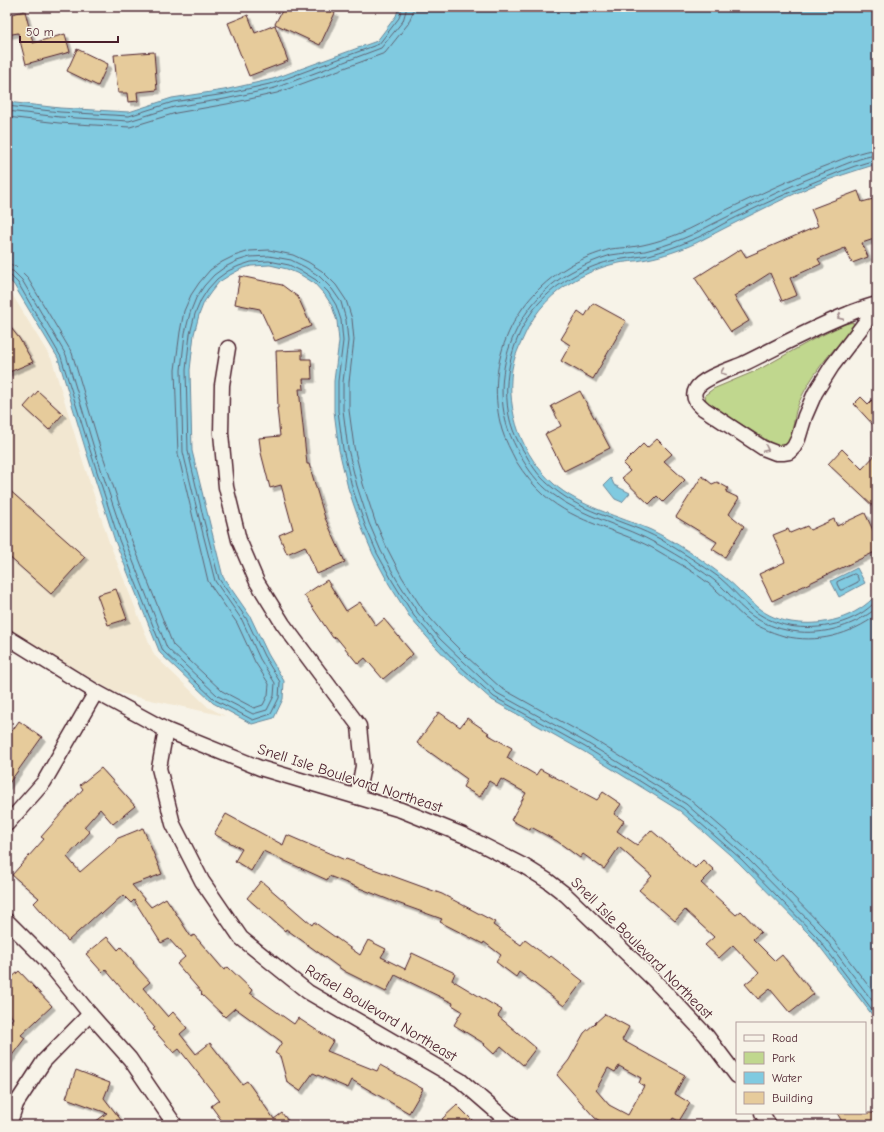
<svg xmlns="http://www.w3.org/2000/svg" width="884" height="1132" viewBox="0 0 884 1132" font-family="'Comic Neue',sans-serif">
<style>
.built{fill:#f2e7d1}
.green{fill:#c0d78e;stroke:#857b5c}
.water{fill:#80cae0;stroke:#6a8698}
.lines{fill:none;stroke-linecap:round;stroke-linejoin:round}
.shore{stroke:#606373;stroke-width:1}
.building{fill:#e6cb9b;stroke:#4a1f2b;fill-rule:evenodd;filter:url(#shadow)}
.minor-casing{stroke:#4a1f2b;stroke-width:17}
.minor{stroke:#f7f3e8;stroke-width:14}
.oneway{stroke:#a0898a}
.labels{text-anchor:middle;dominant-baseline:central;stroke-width:3;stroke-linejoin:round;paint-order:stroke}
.street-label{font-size:15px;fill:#4a1f2b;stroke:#f7f3e8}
</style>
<defs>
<filter id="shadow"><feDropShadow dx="3.5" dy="3.5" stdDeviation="0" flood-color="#0004"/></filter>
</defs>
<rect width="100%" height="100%" fill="#f7f3e8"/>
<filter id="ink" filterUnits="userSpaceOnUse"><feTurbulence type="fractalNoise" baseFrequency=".025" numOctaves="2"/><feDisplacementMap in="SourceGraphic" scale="8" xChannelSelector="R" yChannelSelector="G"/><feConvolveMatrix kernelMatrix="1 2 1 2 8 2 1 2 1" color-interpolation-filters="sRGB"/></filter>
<g filter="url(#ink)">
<!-- built -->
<polygon class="built" points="7,286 52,360 80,452 109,542 154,655 208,707 225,716 114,692 19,636 7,628"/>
<!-- green -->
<path class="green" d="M853,322l1,7c-21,18 -50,55 -58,82 -2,8 -4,27 -9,33 -1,1 -3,2 -5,3l-9,-3 -67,-42 -1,-7 8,-6 45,-19 54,-30 33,-16z"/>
<!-- water -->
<g class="water">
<path d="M399,7h478v157c-23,7 -45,14 -67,23 -28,12 -57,27 -85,41 -10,5 -19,10 -29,15 -15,7 -33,13 -49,16 -11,3 -22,2 -33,5 -13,3 -27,9 -39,16 -22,12 -40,31 -50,54 -5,11 -11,23 -13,35 -6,42 10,87 42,115 24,22 67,33 97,46 23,11 52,30 72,46 25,19 33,40 68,46 32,5 65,-4 86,-28v429l-4,-7 -59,-77 -76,-77 -58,-51 -97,-60 -91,-51 -36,-32 -22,-23 -23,-26 -22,-35 -16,-30 -12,-28 -13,-38 -9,-38 -5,-39v-30l5,-40 -2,-20 -5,-15 -7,-11 -11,-12 -13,-8 -14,-6 -17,-4 -19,1 -10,3 -11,6 -11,7 -8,10 -7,10 -5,13 -5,19 -4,36 2,81 31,126 27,39 18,38 16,27 -1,18 -9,19 -22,6 -39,-21 -53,-50 -45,-112 -29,-90 -28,-93 -44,-73 -7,-8v-175l53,6 69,4 43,-14 52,-8 49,-11 104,-38 19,-25z"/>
<polygon points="611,478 614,485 630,493 622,502 615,499 604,485"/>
<polygon points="857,568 865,583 839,597 831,581"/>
</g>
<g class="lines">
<!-- shore -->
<g class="shore">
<polyline points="7,106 60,112 129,116 173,102 225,94 274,83 379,44 399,18 402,7"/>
<polyline points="7,111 60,117 129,121 174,107 225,99 275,88 381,48 403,21 407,7"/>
<polyline points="7,117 59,123 130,127 176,113 227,104 277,93 385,53 408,24 413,12 413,7"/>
<path d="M877,149c-16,2 -32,9 -47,15 -37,14 -72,31 -108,48 -15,8 -29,16 -44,22 -15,6 -31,11 -47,13 -7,1 -14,1 -20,2 -14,4 -33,11 -45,19 -56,34 -82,99 -64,162 3,10 9,21 14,31 8,13 17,24 28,34 32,29 78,35 114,56 20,12 41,23 58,39 10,8 18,19 28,27 12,9 26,15 40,19 33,8 66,-1 93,-21"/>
<path d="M877,155c-16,2 -31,9 -46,15 -38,14 -74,32 -110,50 -13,6 -26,14 -39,19 -12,5 -25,9 -37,12 -11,2 -23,2 -34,4 -13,4 -28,10 -40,17 -54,29 -82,99 -63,157 3,9 8,18 12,26 8,15 18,28 31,38 32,25 73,32 108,52 21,12 42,24 61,40 9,8 17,19 27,27 11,9 25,15 39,18 33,7 65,-2 91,-22"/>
<path d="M877,160c-15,3 -31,9 -45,15 -37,14 -73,31 -109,49 -11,6 -22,13 -34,17 -13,6 -26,10 -40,14 -11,2 -22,3 -33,5 -14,2 -33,10 -44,17 -13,7 -24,16 -34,27 -27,32 -40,85 -25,126 3,8 8,17 13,25 7,13 15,24 27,33 31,26 72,32 107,51 20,12 41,25 60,39 11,9 20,21 31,30 10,9 24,15 38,18 30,5 67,-2 88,-26"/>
<polyline points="7,264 16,266 27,277 72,353 100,447 130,536 173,645 222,691 254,708 263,705 268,695 269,684 255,662 237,623 211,586 208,581 178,454 175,370 180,332 184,311 191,295 199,283 210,270 222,262 234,256 250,251 269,250 293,255 308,262 322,271 336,285 346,300 352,319 354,340 349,382 349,410 354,447 363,484 375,521 387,548 402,577 423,610 445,635 467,657 501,688 591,738 690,800 749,851 825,929 877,997"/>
<polyline points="7,270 13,271 22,280 66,355 94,448 124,538 167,648 218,696 253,714 267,710 274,696 275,683 260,659 242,620 215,581 200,522 183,452 181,370 185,333 190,313 196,298 204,286 214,275 225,267 237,261 250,257 269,256 291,260 305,267 319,276 332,289 341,302 346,320 348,341 343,382 343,410 348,449 357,486 369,523 381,551 397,580 418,613 440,639 463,661 497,693 587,743 686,804 744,855 821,933 877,1007"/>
<polyline points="7,275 11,276 18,283 61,357 90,450 119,540 163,651 215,700 253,720 271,714 279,698 280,682 264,656 246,618 219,579 204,521 188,451 186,370 190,334 195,314 201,300 208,289 217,279 228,271 239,266 251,262 269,261 289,265 303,272 316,280 328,292 336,305 341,320 343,341 338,381 338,411 343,449 352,487 365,525 377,553 393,582 414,616 437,642 459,665 494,697 585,747 683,808 741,859 817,937 877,1016"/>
<path d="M854,574c3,0 5,5 4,8l-16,8h-2l-3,-6v-2z"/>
</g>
</g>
<!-- building -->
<g class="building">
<polygon points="284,7 322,7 335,13 320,45 275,24"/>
<polygon points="25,11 33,43 65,34 70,52 26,64 18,33 7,35 7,15"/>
<polygon points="248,15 255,33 275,25 288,61 249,76 228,23"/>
<polygon points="77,49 108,64 98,86 67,71"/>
<polygon points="154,52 157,90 137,92 138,101 128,102 127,93 118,93 114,55"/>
<polygon points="858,191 862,202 877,198 877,238 862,243 868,257 852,263 845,248 818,259 821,264 790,278 797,295 782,301 770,273 734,296 749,321 731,332 695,278 741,249 746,257 818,226 811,209"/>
<polygon points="240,276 282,285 298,297 311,326 275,341 260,309 235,304"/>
<polygon points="593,303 626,321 593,379 561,361 570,345 561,339 578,311 585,316"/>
<polygon points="7,323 19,338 33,362 7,373"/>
<polygon points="302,350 302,359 311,359 312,379 303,379 304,389 299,389 307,464 309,464 325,518 345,562 317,574 305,546 287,554 279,535 293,529 281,485 270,488 261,453 259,438 280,436 277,408 278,408 276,351"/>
<polygon points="38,391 63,414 49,430 24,407"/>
<polygon points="580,391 610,448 564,471 545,434 561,426 551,406"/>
<polygon points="877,395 877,429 854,404 861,397 868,404"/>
<polygon points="657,439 672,454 664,461 685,480 663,502 657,496 649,504 622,478 630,471 623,464 643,444 647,448"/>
<polygon points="842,449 862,469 877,453 877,510 828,464"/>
<polygon points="702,476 712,484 717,482 728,488 726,492 739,498 729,514 744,526 725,557 712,549 717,542 676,517"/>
<polygon points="7,488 85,557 51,594 7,555"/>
<polygon points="865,513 877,539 877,551 772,601 759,574 785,562 773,535 788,529 790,533 807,526 810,530 834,519 837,526"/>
<polygon points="327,580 346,611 360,602 376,626 384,619 413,654 383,679 365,658 358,664 336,637 333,638 304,595"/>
<polygon points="116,589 127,619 108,625 97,595"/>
<polygon points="439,712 460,727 467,718 489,733 487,734 512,748 507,758 536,775 540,769 597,800 603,792 621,804 614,814 624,821 617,831 637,845 651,830 695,868 703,860 714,870 701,883 736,915 741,911 761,932 753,939 775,961 782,955 814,994 790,1013 770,989 758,999 745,984 759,973 733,945 719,958 705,945 714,937 685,910 675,921 639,890 652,876 619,847 604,869 583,854 580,858 557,841 531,827 530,830 511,820 526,793 501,779 497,786 489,781 480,797 463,787 467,779 417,743"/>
<polygon points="19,721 42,737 7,786 7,738"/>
<polygon points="101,768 135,806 113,824 100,809 84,827 90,832 67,857 80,872 116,841 116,839 143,828 162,874 132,885 151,907 166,898 191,937 194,935 224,970 228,967 252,990 250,993 294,1024 298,1018 333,1041 327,1051 377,1071 380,1065 423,1089 409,1113 352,1080 348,1088 313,1073 300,1091 287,1082 280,1056 275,1053 282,1042 235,1008 225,1017 201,994 202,993 177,964 185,957 169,939 161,943 134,900 131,903 123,895 102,914 100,912 68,941 34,903 39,898 12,875 44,839 41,837 83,789 80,785"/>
<polygon points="226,814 283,845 287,835 345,860 346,859 442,894 495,922 493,925 521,945 525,940 549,958 551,956 583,981 564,1006 519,972 516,977 496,962 501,955 484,942 483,944 440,922 442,919 392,901 329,876 327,880 263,851 251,871 235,861 242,849 214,834"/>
<polygon points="261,881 312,925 314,922 360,955 368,940 386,949 381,957 405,969 412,953 455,973 452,980 502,1010 498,1016 536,1048 523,1065 501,1046 494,1054 484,1045 485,1044 454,1025 462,1011 452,1005 453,1003 395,975 386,992 344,971 286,929 285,931 247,898"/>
<polygon points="107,937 118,950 121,947 134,962 133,963 150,982 143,988 168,1017 173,1012 187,1028 180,1034 196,1054 210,1043 242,1084 247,1081 274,1119 282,1113 291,1125 225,1125 211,1106 219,1100 179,1049 174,1053 153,1029 155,1028 105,969 102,972 86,954"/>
<polygon points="19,971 52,1006 21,1035 25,1038 7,1062 7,1026 13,1018 7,1011 7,982"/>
<path d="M605,1014l24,13 -7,13 63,35 -10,19 15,9 -11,18 -6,-3 -4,7h-62l-12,-7 -38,-43 12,-15 15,-27zM619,1066l22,12 -2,5 5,3 -16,29 -19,-10 -13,-15 12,-22 7,4z"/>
<polygon points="76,1070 110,1083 104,1098 125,1125 91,1125 107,1113 66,1098"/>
<polygon points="457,1105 477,1125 447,1125 442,1119"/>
<polygon points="837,1113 877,1113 877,1125 844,1125"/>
</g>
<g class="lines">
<defs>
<g id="minor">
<path d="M877,304c-10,3 -20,6 -29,10 -36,14 -70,33 -105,50 -12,5 -41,14 -47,25 -5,9 2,15 8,20l59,39 13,5h7l6,-1 5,-5 4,-8 7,-23 10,-23 17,-27 45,-59"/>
<polyline points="228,348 222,385 221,433 226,487 239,540 257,582 283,624 359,726 363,766 357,797"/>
<polyline points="7,637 96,692 166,730 260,768 401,810 463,835 524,866 548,881 566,895 654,980 706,1035 737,1076"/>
<polyline points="166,730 159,768 173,824 202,881 241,938 308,992 460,1080 512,1125"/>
<polyline points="7,824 44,782 96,692"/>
<polyline points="7,921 46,960 90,1014 130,1059 175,1125"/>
<polyline points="762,1113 769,1125"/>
<polyline points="9,1125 16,1104 44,1061 90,1014"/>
</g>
</defs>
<!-- minor casing -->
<use href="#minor" class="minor-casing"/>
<!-- minor -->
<use href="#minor" class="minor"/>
</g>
<!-- one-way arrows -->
<defs><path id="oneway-chevron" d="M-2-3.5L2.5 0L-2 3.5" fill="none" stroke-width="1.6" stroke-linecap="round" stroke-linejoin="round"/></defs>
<g class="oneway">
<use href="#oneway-chevron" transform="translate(840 317) rotate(156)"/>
<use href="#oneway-chevron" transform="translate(723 372) rotate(157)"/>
<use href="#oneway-chevron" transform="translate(766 449) rotate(26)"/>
</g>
</g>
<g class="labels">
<!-- street labels -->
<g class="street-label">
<text transform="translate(350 778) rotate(18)">Snell Isle Boulevard Northeast</text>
<text transform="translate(642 948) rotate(45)">Snell Isle Boulevard Northeast</text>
<text transform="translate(381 1013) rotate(31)">Rafael Boulevard Northeast</text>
</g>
</g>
<!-- margin -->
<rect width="884" height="1132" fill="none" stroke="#f7f3e8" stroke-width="24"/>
<rect x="12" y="12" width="860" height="1108" fill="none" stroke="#4a1f2b" stroke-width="1.5" filter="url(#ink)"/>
<!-- legend -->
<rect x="736" y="1022" width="130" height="92" fill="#f7f3e8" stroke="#b29e9c"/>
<rect x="744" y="1035" width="20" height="6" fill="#f7f3e8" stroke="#b29e9c"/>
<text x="772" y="1042" font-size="12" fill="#4a1f2b">Road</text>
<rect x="744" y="1052" width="20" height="12" fill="#c0d78e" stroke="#b29e9c"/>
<text x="772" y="1062" font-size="12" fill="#4a1f2b">Park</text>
<rect x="744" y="1072" width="20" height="12" fill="#80cae0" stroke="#b29e9c"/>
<text x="772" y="1082" font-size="12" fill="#4a1f2b">Water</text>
<rect x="744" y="1092" width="20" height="12" fill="#e6cb9b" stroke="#b29e9c"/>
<text x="772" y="1102" font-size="12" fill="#4a1f2b">Building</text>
<!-- scale -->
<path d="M20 36v6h98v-6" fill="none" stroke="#4a1f2b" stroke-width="2"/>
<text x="26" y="36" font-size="12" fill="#4a1f2b" stroke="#f7f3e8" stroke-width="3" paint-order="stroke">50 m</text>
</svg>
